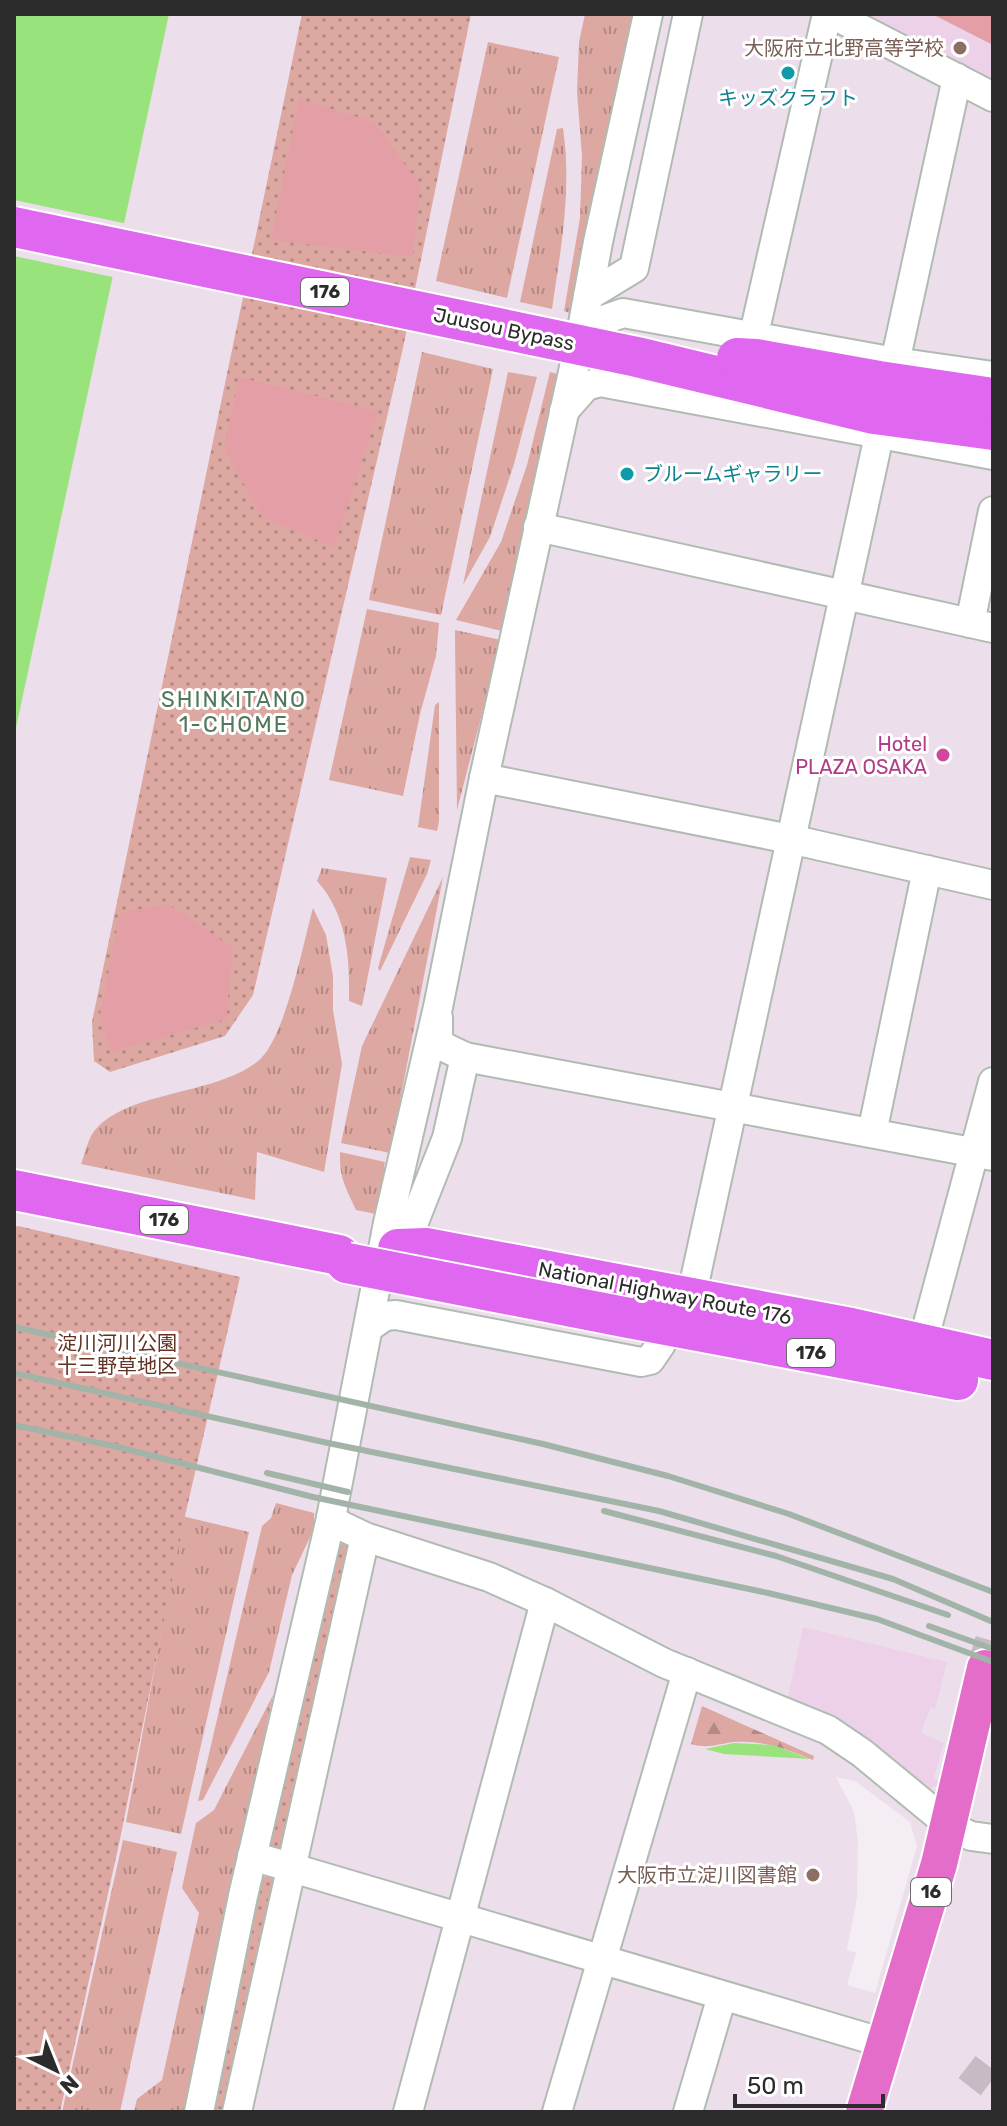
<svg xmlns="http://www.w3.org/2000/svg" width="1007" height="2126" viewBox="0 0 1007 2126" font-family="Rubik,'Noto Sans JP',sans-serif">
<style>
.education{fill:#ecd1e8}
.grass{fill:url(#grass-tufts)}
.forest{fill:url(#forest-firs)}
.park{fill:url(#park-dots)}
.pitch{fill:#e39ea6}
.plaza{fill:#f4edf4}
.water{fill:#99e37d}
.pier{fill:#ecdfeb}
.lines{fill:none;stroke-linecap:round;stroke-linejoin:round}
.minor-tunnel{stroke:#c6bbc5;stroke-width:28;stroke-dasharray:28 14;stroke-linecap:butt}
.major-tunnel{stroke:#c6bbc5;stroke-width:36;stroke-dasharray:36 18;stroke-linecap:butt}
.minor-casing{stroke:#b0bbb2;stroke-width:32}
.major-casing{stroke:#fff;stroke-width:40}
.highway-casing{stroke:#fff;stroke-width:44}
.minor{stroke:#fff;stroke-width:28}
.major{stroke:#e46dc9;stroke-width:36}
.highway{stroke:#e067ef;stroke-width:40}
.rail{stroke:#a2b4a8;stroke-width:6}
.highway-bridge-casing{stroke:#fff;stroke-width:44;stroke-linecap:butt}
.highway-bridge{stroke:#e067ef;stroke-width:40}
.education-dot{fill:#8d6e63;stroke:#fff;stroke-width:3}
.culture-dot{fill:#0f9aa8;stroke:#fff;stroke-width:3}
.hotel-dot{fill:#d1479c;stroke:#fff;stroke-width:3}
.labels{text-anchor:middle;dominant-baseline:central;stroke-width:6;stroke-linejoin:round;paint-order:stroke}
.shield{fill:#fff;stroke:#6b6b6b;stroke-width:2}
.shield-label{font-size:18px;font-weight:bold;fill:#2c2c2c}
.education-label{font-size:20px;fill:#785e54;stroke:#fff;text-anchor:end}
.culture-label{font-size:20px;fill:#0d838f;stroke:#fff}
.street-label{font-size:20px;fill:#2c2c2c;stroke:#fff}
.hotel-label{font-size:20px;fill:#b23c85;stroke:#fff;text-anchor:end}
.park-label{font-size:20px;fill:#623222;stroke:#fff}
.neighbourhood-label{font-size:22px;letter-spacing:2px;fill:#50785b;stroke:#fff}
</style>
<defs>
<pattern id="grass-tufts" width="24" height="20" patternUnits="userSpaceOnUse" patternTransform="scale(2)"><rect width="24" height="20" fill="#dda8a1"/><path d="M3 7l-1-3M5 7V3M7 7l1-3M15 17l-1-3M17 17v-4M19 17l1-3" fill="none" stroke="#b38983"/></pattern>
<pattern id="forest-firs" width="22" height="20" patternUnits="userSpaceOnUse" patternTransform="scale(2)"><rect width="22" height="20" fill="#dda8a1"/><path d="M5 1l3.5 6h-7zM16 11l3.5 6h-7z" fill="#b38983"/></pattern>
<pattern id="park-dots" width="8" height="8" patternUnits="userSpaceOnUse" patternTransform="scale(2)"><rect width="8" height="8" fill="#dda8a1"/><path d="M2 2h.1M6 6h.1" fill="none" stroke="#b38983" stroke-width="1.8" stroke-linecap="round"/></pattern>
</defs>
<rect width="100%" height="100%" fill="#ecdfeb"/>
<!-- education -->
<g class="education">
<polygon points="862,14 993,14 993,82"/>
<polygon points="803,1627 947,1662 935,1709 930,1708 921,1733 944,1743 934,1777 939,1782 938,1786 925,1790 787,1702"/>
</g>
<!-- grass -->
<g class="grass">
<polygon points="585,14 637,14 573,314 564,311 580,218 582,156 577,92 579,42"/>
<polygon points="488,42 559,57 507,298 436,281"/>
<path d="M563,128c9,62 -2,120 -11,181l-32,-7 37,-173z"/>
<polygon points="422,352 493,369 441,615 369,600"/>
<polygon points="508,372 537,377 514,464 490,537 463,585"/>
<polygon points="550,372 561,375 502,631 456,620 501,542 527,465"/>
<polygon points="367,609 439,623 436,656 420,714 403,796 329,780"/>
<polygon points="455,630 501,640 457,810 455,638"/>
<polygon points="439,702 439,821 437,831 418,827 435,705"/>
<polygon points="410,857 431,860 427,874 380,971 378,968"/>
<path d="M322,868l65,10 -25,128 -13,-5c1,-43 -2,-87 -32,-120z"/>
<polygon points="443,877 390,1153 341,1143 362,1046"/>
<path d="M313,908l13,27 7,41v34l9,54 -18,108 -67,-20 -2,48 -174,-36c4,-10 7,-26 14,-34 35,-40 117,-34 162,-68 28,-21 46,-119 56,-154z"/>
<path d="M340,1152l45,10 -1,5 3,1 -6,47 -25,-5c-10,-22 -17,-32 -16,-58z"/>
<polygon points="276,1503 314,1513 314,1529 292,1575 269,1672 203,1800 198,1801 262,1526 271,1518"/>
<polygon points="178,1515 249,1532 181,1834 126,1822 179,1537"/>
<polygon points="273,1695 184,2112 134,2112 137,2099 162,2080 199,1913 182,1888 196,1823 214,1810"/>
<polygon points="123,1840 177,1852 120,2112 62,2112"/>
</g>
<!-- forest -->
<path class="forest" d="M702,1706l112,50 -1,4c-26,-11 -50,-20 -79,-18 -16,2 -27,7 -43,2z"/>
<!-- park -->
<g class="park">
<polygon points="302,14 471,14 403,348 253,995 225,1036 110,1072 94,1061 92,1022"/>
<polygon points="18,1226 240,1277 185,1516 120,1839 60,2112 14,2112 14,1227"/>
<polygon points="336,1542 356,1548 285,1848 280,1850 273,1849 269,1843"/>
<polygon points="268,1875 278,1880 229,2109 215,2110 212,2103 260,1879"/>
</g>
<!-- pitch -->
<g class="pitch">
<polygon points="932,14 993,14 993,45"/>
<polygon points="299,99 374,122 420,185 413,257 271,240"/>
<polygon points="239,377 378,411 334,547 262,517 224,448"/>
<polygon points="168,904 233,948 226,1019 112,1052 99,1019 120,913"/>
</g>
<!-- plaza -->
<polygon class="plaza" points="836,1777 855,1781 910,1822 917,1846 875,1993 847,1985 856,1953 847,1950 857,1897 858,1841 854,1812"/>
<!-- water -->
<g class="water">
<polygon points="14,14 169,14 14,737"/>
<polygon points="734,1743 773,1745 810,1759 724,1754 705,1749"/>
</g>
<!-- pier -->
<polygon class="pier" points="14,200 128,224 117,278 14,256"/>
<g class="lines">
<!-- minor-tunnel -->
<polyline class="minor-tunnel" points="967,2067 993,2087"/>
<!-- major-tunnel -->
<polyline class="major-tunnel" points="985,1668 993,1641"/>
<defs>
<g id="minor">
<polyline points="832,14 993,97"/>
<polyline points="588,296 634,268 688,14"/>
<polyline points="580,340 598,322 623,313 895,362 993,376"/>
<polyline points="749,356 827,14"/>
<polyline points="564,411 586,386 600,382 993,455"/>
<polyline points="538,527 993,628"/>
<polyline points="970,623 993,511"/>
<polyline points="484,778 790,839 993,885"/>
<polyline points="438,1018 438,1037 442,1046 465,1057 993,1156"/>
<polyline points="872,1133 927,870"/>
<polyline points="426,1248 415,1240 410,1232 447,1138 465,1057"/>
<polyline points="691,1298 957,78"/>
<polyline points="369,1327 385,1316 396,1315 641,1362 650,1360 661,1344 659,1335 646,1321"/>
<polyline points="922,1346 993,1082"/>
<polyline points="331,1518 342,1526 365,1537 489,1577 545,1602 664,1663 828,1730 862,1753 953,1828 971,1836 993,1839"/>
<polyline points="252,1856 884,2043"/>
<polyline points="199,2112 243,1896 331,1518 388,1223 438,1007 484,778 580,340 598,242 648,14"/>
<polyline points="237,2112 365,1537"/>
<polyline points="408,2112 545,1602"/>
<polyline points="557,2112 687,1672"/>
<polyline points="688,2112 722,1996"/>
</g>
<polyline id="major" points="864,2112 939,1864 985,1668"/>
<g id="highway">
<polyline points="14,1190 339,1255 347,1263"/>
<polyline points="398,1249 426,1248 851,1328 993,1360"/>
<polyline points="629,1318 958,1380"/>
</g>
</defs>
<!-- minor casing -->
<use href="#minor" class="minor-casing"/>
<!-- major casing -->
<use href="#major" class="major-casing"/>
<!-- highway casing -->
<use href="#highway" class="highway-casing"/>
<!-- minor -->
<use href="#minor" class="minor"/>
<!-- major -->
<use href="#major" class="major"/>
<!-- highway -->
<use href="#highway" class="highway"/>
<!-- rail -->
<g class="rail">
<polyline points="14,1327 543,1444 668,1476 789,1514 993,1592"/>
<polyline points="14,1373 328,1443 659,1511 893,1579 993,1622"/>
<polyline points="14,1425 118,1447 313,1497 768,1593 877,1619 993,1662"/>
<polyline points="267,1473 348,1492"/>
<polyline points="604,1511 776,1556 948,1615"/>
<polyline points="929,1626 993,1649"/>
</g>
<defs>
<g id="highway-bridge">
<polyline points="14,227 637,357 874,414 993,430"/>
<polyline points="737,358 756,359 879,381 993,398"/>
<polyline points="347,1263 629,1318"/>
</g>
</defs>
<!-- highway-bridge casing -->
<use href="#highway-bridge" class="highway-bridge-casing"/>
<!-- highway-bridge -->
<use href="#highway-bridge" class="highway-bridge"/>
</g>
<!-- markers -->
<g class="education-dot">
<circle cx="960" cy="48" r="8"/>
<circle cx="813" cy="1875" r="8"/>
</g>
<g class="culture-dot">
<circle cx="788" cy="73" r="8"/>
<circle cx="627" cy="474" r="8"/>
</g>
<circle class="hotel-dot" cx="943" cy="755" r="8"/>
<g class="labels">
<!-- shield labels -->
<g class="shield">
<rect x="301" y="278" width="48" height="28" rx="6"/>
<rect x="140" y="1206" width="48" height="28" rx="6"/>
<rect x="787" y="1339" width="48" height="28" rx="6"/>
<rect x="911" y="1878" width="40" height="28" rx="6"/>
</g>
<g class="shield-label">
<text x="325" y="292">176</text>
<text x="164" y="1220">176</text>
<text x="811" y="1353">176</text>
<text x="931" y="1892">16</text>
</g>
<!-- education labels -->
<g class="education-label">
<text x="944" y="48">大阪府立北野高等学校</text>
<text x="797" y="1875">大阪市立淀川図書館</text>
</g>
<!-- culture labels -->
<g class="culture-label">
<text x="788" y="98">キッズクラフト</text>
<text x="643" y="474" text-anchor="start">ブルームギャラリー</text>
</g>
<!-- street labels -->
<g class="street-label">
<text transform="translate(504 329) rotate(12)">Juusou Bypass</text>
<text transform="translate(665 1293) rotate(11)">National Highway Route 176</text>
</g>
<!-- hotel labels -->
<g class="hotel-label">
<text x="927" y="744">Hotel<tspan x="927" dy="23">PLAZA OSAKA</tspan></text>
</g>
<!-- park labels -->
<g class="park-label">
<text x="117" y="1343">淀川河川公園<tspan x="117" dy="23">十三野草地区</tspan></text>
</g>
<!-- neighbourhood labels -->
<g class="neighbourhood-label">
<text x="234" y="699">SHINKITANO<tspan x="234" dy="25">1-CHOME</tspan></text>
</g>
</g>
<!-- border -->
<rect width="1007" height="2126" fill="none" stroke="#2c2c2c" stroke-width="32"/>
<!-- north arrow -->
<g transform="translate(56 2070) rotate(137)" stroke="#ffffff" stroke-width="6" paint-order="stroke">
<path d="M0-6L14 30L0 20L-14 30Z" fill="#2c2c2c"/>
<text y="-12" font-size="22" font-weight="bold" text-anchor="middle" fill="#2c2c2c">N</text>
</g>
<!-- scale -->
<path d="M735 2094v12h148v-12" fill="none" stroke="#2c2c2c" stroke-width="4"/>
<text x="747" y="2094" font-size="24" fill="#2c2c2c" stroke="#ffffff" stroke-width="6" paint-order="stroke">50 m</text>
</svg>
